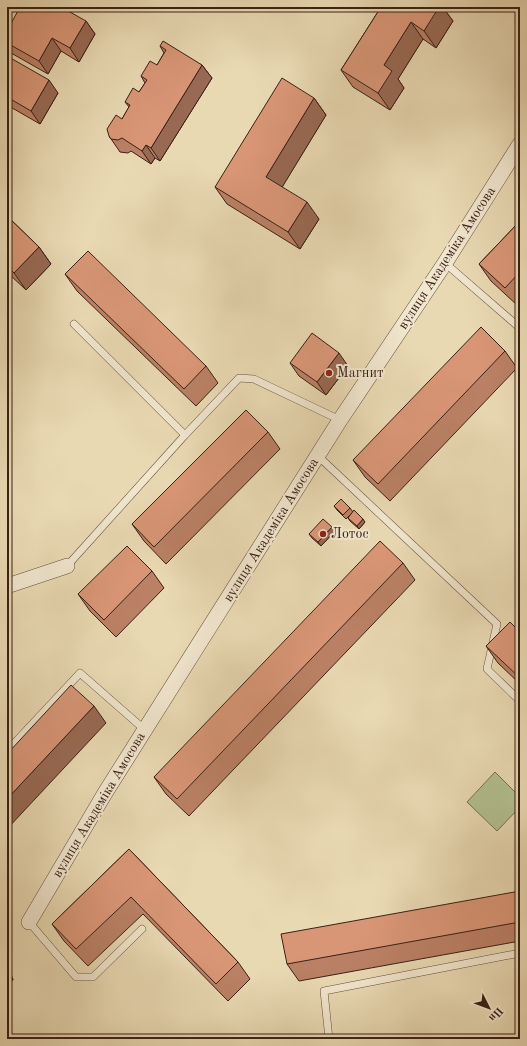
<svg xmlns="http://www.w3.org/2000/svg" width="527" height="1046" viewBox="0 0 527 1046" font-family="'Old Standard TT',serif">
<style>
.green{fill:#b2c090;stroke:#767052}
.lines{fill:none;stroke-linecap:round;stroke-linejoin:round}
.service-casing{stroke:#664e3c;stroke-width:8}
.minor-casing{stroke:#664e3c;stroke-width:16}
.service{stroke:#f1e6ce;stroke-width:7}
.minor{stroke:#f1e6ce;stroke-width:15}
.wall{fill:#bb8166;stroke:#3a2015}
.shaded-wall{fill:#986953;stroke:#3a2015}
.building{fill:#d99677;stroke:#3a2015}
.poi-dot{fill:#8f2418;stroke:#f1e6ce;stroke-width:1.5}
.labels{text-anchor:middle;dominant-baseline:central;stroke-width:4;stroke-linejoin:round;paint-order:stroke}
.street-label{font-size:14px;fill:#3a2015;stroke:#f1e6ce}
.poi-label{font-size:14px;fill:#3a2015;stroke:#f1e6ce;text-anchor:start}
</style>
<rect width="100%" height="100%" fill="#e9d9b3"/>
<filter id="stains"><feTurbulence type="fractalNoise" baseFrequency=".005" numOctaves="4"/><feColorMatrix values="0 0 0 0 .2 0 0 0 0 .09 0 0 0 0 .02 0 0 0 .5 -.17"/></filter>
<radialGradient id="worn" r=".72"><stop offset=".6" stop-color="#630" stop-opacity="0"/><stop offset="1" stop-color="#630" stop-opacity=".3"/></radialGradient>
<!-- green -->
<polygon class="green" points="495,772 520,797 520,807 497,831 467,802"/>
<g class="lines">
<defs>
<g id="service">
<polyline points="445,263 520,328"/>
<polyline points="74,324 185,435 239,378 254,379 340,420"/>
<polyline points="318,456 497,624 487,669 520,701"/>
<polyline points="67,566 185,435"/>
<polyline points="7,751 80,673 145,730"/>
<polyline points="29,922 76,977 93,977 142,929"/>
<polyline points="329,1039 324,991 520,953"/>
</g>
<g id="minor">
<polyline points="7,586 67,566"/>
<polyline points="29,922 105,793 340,420 445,263 520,144"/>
</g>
</defs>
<!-- service casing -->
<use href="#service" class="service-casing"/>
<!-- minor casing -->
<use href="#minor" class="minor-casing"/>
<!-- service -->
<use href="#service" class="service"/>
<!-- minor -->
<use href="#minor" class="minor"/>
</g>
<!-- wall -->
<g class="wall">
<polygon points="381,7 445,7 444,9 453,21 436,48 423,39 398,79 404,88 390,110 353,87 341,70"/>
<polygon points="86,21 95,34 79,62 61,51 48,74 11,53 7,48 7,31"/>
<polygon points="160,46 202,65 212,78 160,161 155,158 151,164 131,151 128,153 120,152 118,149 109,136 122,119 129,107 125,102 139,92 145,83 141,76 157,65 164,53"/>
<polygon points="7,56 58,93 40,124 7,105"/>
<polygon points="314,98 326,115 282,187 319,219 300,249 227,204 215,187"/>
<polygon points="7,216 39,247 51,264 26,290 8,273 7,273"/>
<polygon points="520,221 520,302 517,305 491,281 479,264"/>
<polygon points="65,274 206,366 218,383 196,406 77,291"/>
<polygon points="505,351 517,368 390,501 365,477 353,460"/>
<polygon points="290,363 348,366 326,395 299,376"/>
<polygon points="268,432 280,449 166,564 144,541 132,524"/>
<polygon points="334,506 350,508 353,512 365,522 359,529 350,521 348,518 352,513 346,519 337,510"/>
<polygon points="332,527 335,531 321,546 312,538 309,534"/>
<polygon points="403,563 415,580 189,816 166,794 154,777"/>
<polygon points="152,571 164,588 116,637 90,611 78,594"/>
<polygon points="520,632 520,684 498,663 486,646"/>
<polygon points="129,849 238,962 250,979 228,1001 143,914 88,966 64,941 52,924"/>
<polygon points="520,891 520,941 299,981 287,964"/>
<polygon points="7,932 11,943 7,944"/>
<polygon points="7,965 13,980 7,982"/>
</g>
<!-- shaded-wall -->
<g class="shaded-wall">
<polygon points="436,7 445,7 444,9 453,21 436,48 424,31"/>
<polygon points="86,21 95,34 79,62 70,48"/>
<polygon points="411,22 423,39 398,79 404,88 390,110 378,93 384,65"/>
<polygon points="52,38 61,51 48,74 39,61"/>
<polygon points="202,65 212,78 160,161 151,148"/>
<polygon points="49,80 58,93 40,124 31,111"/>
<polygon points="314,98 326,115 278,194 266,177"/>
<polygon points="146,145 155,158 151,164 142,151"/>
<polygon points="307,202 319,219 300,249 288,232"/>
<polygon points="39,247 51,264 26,290 14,273"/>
<polygon points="339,353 348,366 326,395 317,382"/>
<polygon points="363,519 365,522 359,529 357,526"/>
<polygon points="332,527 335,531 321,546 318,542"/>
<polygon points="94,706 106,723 7,829 7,799"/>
<polygon points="7,932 11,943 7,937"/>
<polygon points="7,965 13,980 7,971"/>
</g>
<!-- building -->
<g class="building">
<polygon points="20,7 61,7 86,21 70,48 52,38 39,61 7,43 7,31"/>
<polygon points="381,7 439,7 424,31 411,22 384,65 392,71 378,93 341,70"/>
<polygon points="163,41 202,65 151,148 146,145 142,151 122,138 118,140 111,139 109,136 107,129 116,115 122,119 130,105 125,102 133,88 139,92 147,80 141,76 150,61 157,65 166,50 160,46"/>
<polygon points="7,56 49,80 31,111 7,97"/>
<polygon points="282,78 314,98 266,177 307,202 288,232 215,187"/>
<polygon points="7,216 39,247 14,273 7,266"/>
<polygon points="520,221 520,272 505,288 479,264"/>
<polygon points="88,251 206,366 184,389 65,274"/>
<polygon points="481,327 505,351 378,484 353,460"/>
<polygon points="312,333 339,353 317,382 290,363"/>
<polygon points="246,410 268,432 154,547 132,524"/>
<polygon points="341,499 350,508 343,515 334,506"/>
<polygon points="354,510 363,519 357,526 348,518"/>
<polygon points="323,519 332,527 318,542 309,534"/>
<polygon points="380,541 403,563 177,799 154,777"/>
<polygon points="127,546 152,571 104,620 78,594"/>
<polygon points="510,622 520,632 520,678 486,646"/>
<polygon points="71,685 94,706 7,799 7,754"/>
<polygon points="129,849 238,962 216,984 131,897 76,949 52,924"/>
<polygon points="520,891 520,922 287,964 281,934"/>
</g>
<!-- markers -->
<g class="poi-dot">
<circle cx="329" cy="373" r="4"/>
<circle cx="323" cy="534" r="4"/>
</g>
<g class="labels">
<!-- street labels -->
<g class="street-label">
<text transform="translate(447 258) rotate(-57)">вулиця Академіка Амосова</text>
<text transform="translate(271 530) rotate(-58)">вулиця Академіка Амосова</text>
<text transform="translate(99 805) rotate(-59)">вулиця Академіка Амосова</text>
</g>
<!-- poi labels -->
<g class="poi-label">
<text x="337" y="373">Магнит</text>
<text x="331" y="534">Лотос</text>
</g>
</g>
<!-- margin -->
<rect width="527" height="1046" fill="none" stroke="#e9d9b3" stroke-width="24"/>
<rect x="8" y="8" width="511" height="1030" fill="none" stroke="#3a2015" stroke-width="2"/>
<rect x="12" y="12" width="503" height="1022" fill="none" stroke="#3a2015"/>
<!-- north arrow -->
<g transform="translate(489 1008) rotate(132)" stroke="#f1e6ce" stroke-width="3" paint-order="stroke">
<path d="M0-3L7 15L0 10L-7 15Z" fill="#3a2015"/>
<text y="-6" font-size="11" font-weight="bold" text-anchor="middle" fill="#3a2015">Пн</text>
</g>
<rect width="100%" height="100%" filter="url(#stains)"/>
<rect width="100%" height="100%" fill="url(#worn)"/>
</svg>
